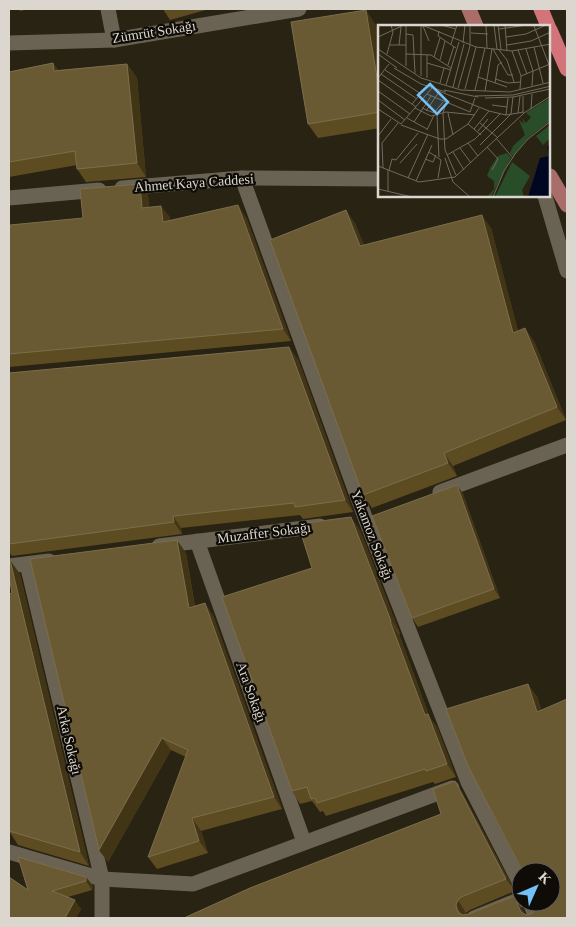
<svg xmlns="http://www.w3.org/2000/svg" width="576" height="927" viewBox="0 0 576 927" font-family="'Times New Roman',serif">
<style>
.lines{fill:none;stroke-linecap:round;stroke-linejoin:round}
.minor{stroke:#6a6353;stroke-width:15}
.major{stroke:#a96d6a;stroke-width:15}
.highway{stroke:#d3737a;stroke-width:15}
.wall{fill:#5d4c22}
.shaded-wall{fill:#423515}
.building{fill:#6a5a34;stroke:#7c6e4c}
.labels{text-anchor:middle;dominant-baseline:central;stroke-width:4.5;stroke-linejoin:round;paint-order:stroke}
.street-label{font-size:14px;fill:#dcd7ce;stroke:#0f0c07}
.inset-road{fill:none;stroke:#716b5e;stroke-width:1}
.view{fill:#74c0f6;fill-opacity:0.15;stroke:#74c0f6;stroke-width:2.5}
.inset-edge{fill:none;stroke:#dcd7ce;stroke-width:2.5}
</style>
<rect width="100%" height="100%" fill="#292314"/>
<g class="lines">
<!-- minor -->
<g class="minor">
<polyline points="108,9 114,40"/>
<polyline points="9,43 114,40 299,9"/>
<polyline points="242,178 366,520 468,782 521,885"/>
<polyline points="122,188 242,178 380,179"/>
<polyline points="545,196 567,271"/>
<polyline points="9,198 99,190"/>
<polyline points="440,492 567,445"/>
<polyline points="197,541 304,842"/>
<polyline points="159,546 320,526"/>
<polyline points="27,564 102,879 102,918"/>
<polyline points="9,566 49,561"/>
<polyline points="9,852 102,879 193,884 452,788"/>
<polyline points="530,902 536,918"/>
<polyline points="474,918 521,899"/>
</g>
<!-- major -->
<g class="major">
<polyline points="469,9 476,26"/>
<polyline points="550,176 567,205"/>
</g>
<!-- highway -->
<g class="highway">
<polyline points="541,9 548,26"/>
<polyline points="550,30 567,69"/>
</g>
</g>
<!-- wall -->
<g class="wall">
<polygon points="18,9 31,9 20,11"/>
<polygon points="163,9 209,9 170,20"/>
<polygon points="376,25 380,47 380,128 318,138 308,124"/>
<polygon points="53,63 58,70 127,64 137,78 146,177 86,182 77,169 77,165 9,177 9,72"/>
<polygon points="148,195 149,207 170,217 170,221 246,217 291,341 9,367 9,228 83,218"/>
<polygon points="355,223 364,246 491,228 518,331 534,341 566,420 453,466 457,476 372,508 363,495"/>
<polygon points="298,359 353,512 303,519 300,515 181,528 182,534 12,556 9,552 9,373"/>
<polygon points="457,485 463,494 500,598 418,627 412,618"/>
<polygon points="360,530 400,634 399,634 430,718 437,727 456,777 435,784 433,782 326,816 323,811 320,812 312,801 300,804 292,791 312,568"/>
<polygon points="186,553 195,606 213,615 282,809 201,831 208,853 157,869 148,857 186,757 171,750 108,862 99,850"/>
<polygon points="20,574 89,866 18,845 9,831 12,593"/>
<polygon points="537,696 541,710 567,918 184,918 441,814 455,781 463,794 515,891 470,910 466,913 466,914 469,914 514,896 522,909 525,914 531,914 535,911 537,907"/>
<polygon points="86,877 93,886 92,890 68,897 81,909 76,918 9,918 28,890"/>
</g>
<!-- shaded-wall -->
<g class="shaded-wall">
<polygon points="366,10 376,25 380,47 380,96"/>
<polygon points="53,63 62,77 54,71"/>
<polygon points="127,64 137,78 146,177 137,163"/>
<polygon points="140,184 148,195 150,220 142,208"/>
<polygon points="238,205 246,217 291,341 283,329"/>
<polygon points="161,206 170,217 172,234 163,222"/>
<polygon points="346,210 355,223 370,259 360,246"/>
<polygon points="482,215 491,228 522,346 513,333"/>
<polygon points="525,328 534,341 566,420 557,407"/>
<polygon points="289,347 298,359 353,512 345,500"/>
<polygon points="444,453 453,466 457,476 448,463"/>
<polygon points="457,485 463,494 500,598 494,589"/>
<polygon points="173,516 181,528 182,534 174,522"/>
<polygon points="351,517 360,530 400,634 391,621"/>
<polygon points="177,540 186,553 197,620 189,608"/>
<polygon points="10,560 20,574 89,866 80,852"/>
<polygon points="205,603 213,615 282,809 274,797"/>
<polygon points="390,621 399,634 430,718 437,727 456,777 447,764 425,715"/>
<polygon points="528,684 537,696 546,724 537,712"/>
<polygon points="162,738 171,750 108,862 99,850"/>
<polygon points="455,781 463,794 515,891 506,879"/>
<polygon points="192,818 201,831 208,853 199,841"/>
<polygon points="86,877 93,886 92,890 86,881"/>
<polygon points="514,896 522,909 527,918 521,912"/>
<polygon points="75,900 81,909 76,918 65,918"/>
<polygon points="458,900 466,913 465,918 457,909 456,905"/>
</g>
<!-- building -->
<g class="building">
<polygon points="366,10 380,96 380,112 308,124 291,22"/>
<polygon points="53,63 54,71 127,64 137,163 77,169 75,151 9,162 9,72"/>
<polygon points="140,184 142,208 161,206 163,222 238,205 283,329 9,354 9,228 10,228 10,225 83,218 80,189"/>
<polygon points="346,210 360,246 482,215 513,333 525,328 557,407 444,453 448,463 363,495 270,240"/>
<polygon points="289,347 345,500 295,507 294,503 173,516 174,522 9,544 9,373"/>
<polygon points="457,485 494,589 412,618 372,516"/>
<polygon points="351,517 391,621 390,621 425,715 428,714 447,764 426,771 425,769 317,803 315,798 311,799 307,787 292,791 222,597 312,568 298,524"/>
<polygon points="177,540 189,608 205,603 274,797 192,818 199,841 148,857 188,750 162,738 99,850 30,559"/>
<polygon points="10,560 80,852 9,831 9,594 12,593 9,576 9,561"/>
<polygon points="528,684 537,712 567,699 567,918 184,918 250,888 441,814 433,789 455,781 506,879 461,897 458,900 456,905 457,909 459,913 463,915 469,914 514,896 521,912 526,915 531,914 535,911 537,907 535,902 551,902 551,872 521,872 521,868 468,766 446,709"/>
<polygon points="18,857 86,877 86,881 52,891 75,900 65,918 9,918 9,877 28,890"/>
<polygon points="521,874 521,880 518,879"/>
</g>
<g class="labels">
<!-- street labels -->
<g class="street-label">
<text transform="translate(154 32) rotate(-9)">Zümrüt Sokağı</text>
<text transform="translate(194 183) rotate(-4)">Ahmet Kaya Caddesi</text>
<text transform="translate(264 533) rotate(-7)">Muzaffer Sokağı</text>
<text transform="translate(372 535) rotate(69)">Yakamoz Sokağı</text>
<text transform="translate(251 692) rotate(70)">Ara Sokağı</text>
<text transform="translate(69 740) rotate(77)">Arka Sokağı</text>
</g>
</g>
<!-- overview -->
<g transform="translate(378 25)">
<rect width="172" height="172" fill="#292314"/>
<path d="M172,73v23l-22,17 -15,18 -3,-3 3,-7 12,-11 -6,-15 5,4 -2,-6 4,5 5,-6 -5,-4zM172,100v13l-7,7 -7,-9zM129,128l4,5 -20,39h-4l7,-8v-8l-7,-5 3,-8 8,-12zM134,137l18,14 -8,14 2,7h-29z" fill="#294d29"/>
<path d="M172,118v54h-22l12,-39 9,-2 -2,-9z" fill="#000722"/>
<path class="inset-road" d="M44,0l54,22 36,4 39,-7M63,0l15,4M108,0l1,23M116,0l3,24M120,0l3,25M127,0l2,26M45,1l6,15M156,1l17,44M121,4l28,-4M61,6l-1,5 18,12M93,8l17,1M28,9l7,1 2,38M0,12l26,-12M128,12l20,-3 20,-9M85,18l2,-18M73,19l6,-19M12,20h16M21,20l2,-18M129,20l24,-4 20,-9M156,22l9,36M0,24l43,29 40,12 49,2 41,-10M115,24l15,26h5M148,24l7,22 -1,15M121,25l8,10 7,22M140,25l9,24M134,26l9,25 -1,13M0,29l19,14M9,29l6,-22 -2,-7M28,29l25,1 20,13M49,30v23M56,32l6,-19M62,35l5,-19M49,38l24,7M70,40l6,-19M28,41v-41M16,43l27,16 25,8M7,45l36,24M3,49l36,25M43,51v-51M143,51l29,-12M100,52l29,10M0,53l11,-14M117,54l13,4 13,-1M0,55l38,27M62,58l4,-15M117,58l3,-18 4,-3M68,60l13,-43M75,62l11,-43M80,63l12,-42v-21M87,64l11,-42M58,65l53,21 17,4 18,-3M66,65l34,7M97,65l10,-42M0,66l32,23M107,66l7,-42M49,69l43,18 5,-14M97,71l38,-1 38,-9M107,73l28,-1 37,-8M0,75l27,20M68,78l-3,10 2,37 11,25M34,79l15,-18M114,80l15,2M37,83l16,8 15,-4 29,3M44,83l12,5 9,-11M0,84l23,15 31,-36M153,84l1,-15M48,86l13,-19M145,87v-16M70,88l5,22M140,88l2,-17M59,90l2,42M128,90l2,-17M29,93l20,11M36,97l17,-26M102,98l17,14M90,99l11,-16M23,100l39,14h6l22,-15 13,11M96,104l15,-18M49,105l7,-15M100,106l10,-12M0,111l13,-17M118,113l17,20M90,118l10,13M102,120l31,-31 2,-17M109,122l11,12 -6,11M82,123l11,15M51,127l12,8 -3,18M75,127l11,18M69,130l28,-16 25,-25M67,133l8,24 17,15M47,134l8,3 3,-7M22,138l17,-19M0,141l41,16 36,-5 69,-64 27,-17M5,143l-1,-25 16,-20M10,145v21M11,145l3,-11 4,1 22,-27M30,153l20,-44M38,156l16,-36M0,164l34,8M115,172l11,-26 11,-17 13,-15 23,-18"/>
<path class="view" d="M52,59l18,18 -11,12 -19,-19z"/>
<rect width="172" height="172" class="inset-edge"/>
</g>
<!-- border -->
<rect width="576" height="927" fill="none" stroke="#dcd7ce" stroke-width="20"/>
<!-- north arrow -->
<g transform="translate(536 887) rotate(45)"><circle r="24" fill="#0f0c07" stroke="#615d57"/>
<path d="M0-4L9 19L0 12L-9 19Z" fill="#74c0f6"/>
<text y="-8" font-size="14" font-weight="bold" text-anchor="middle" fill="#dcd7ce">K</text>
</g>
</svg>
